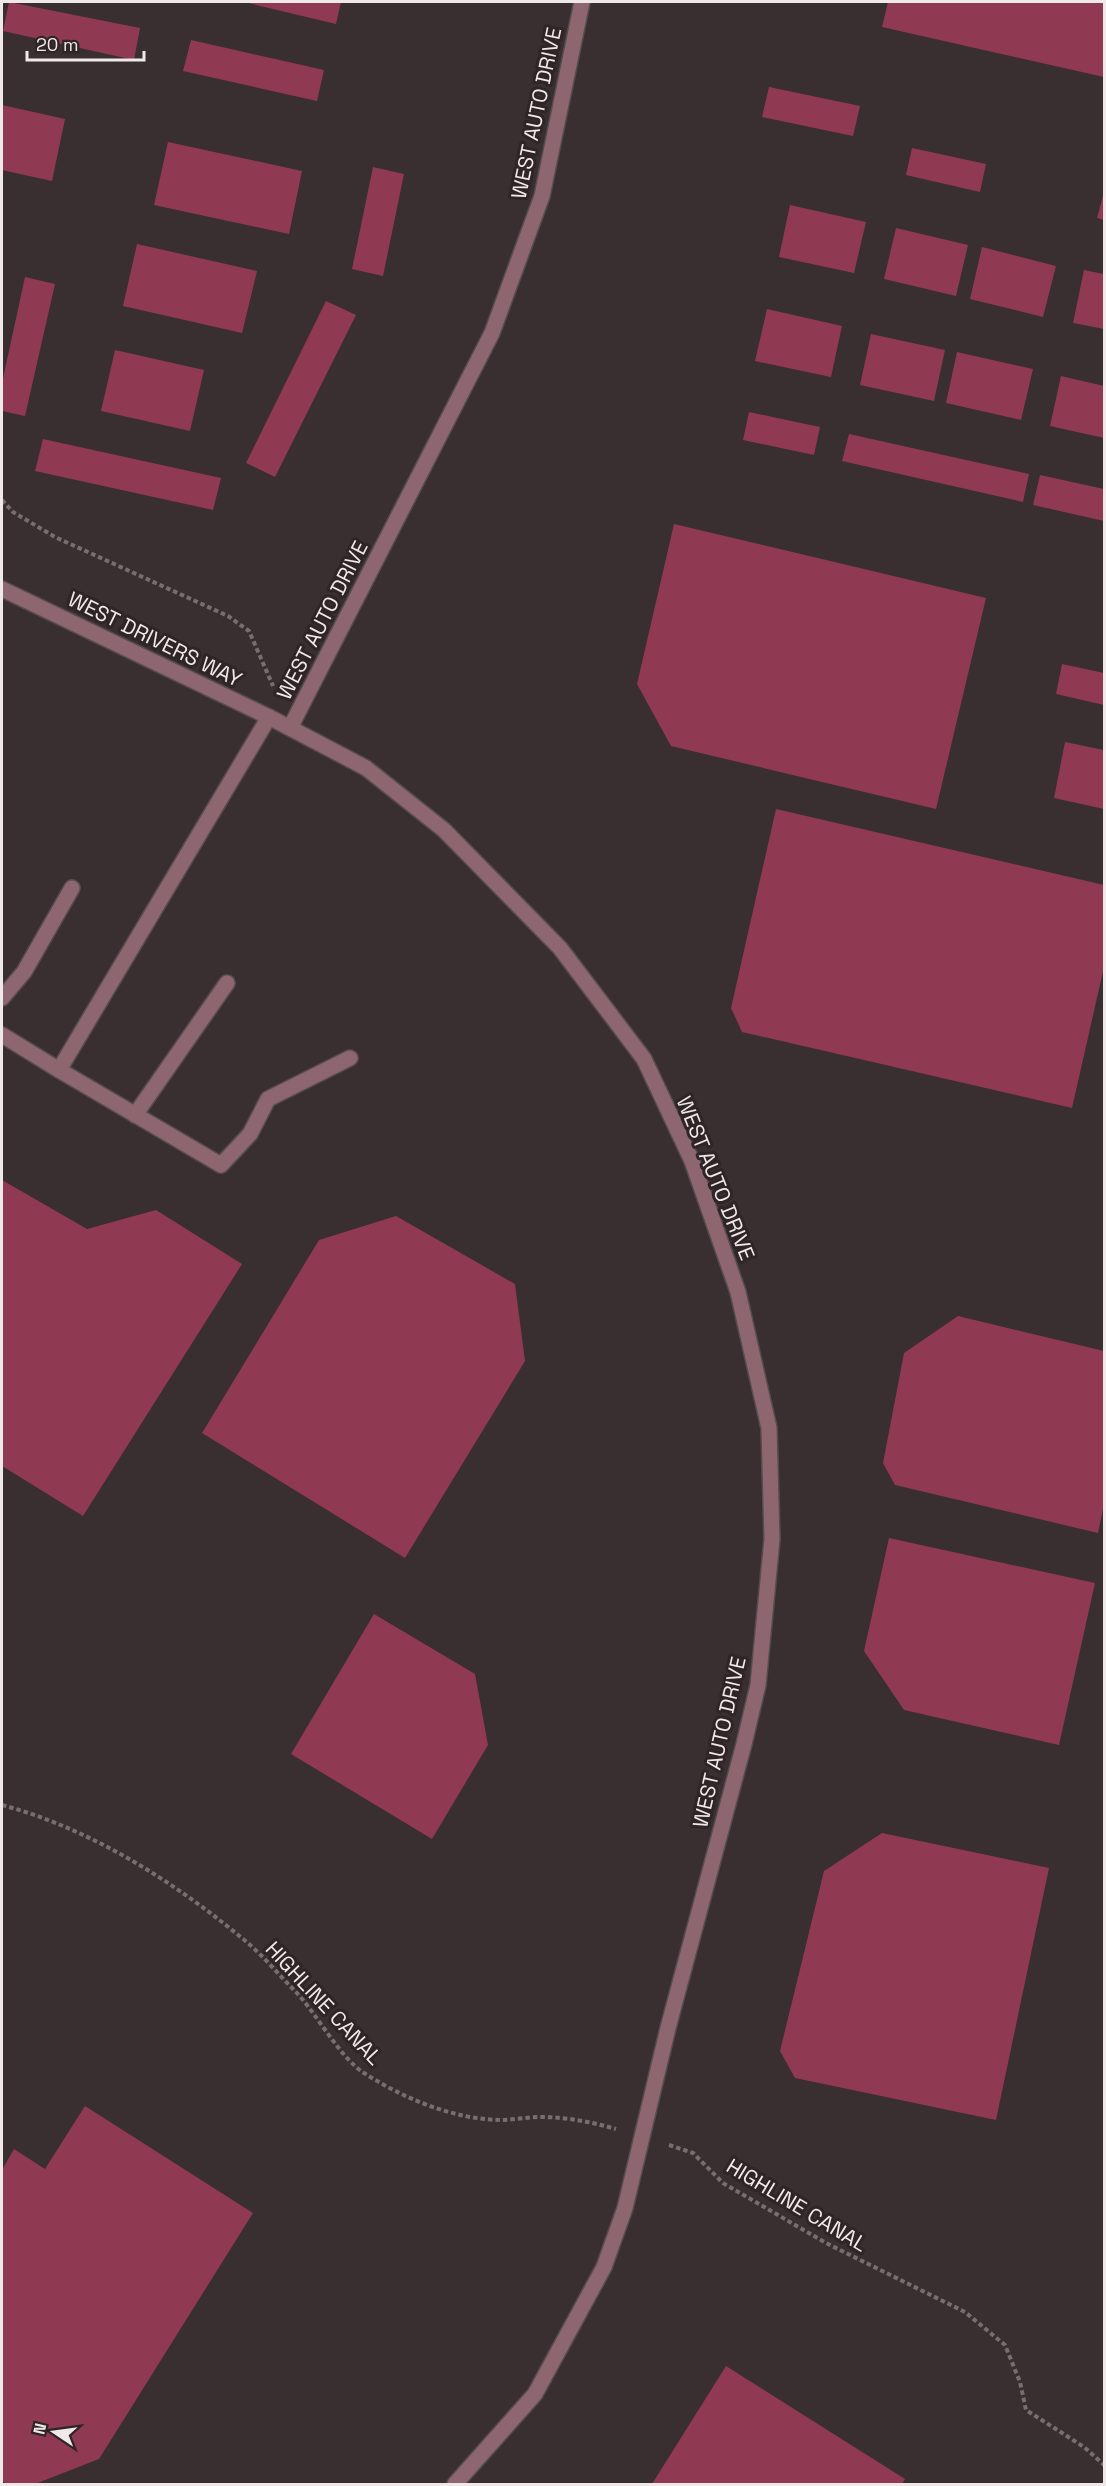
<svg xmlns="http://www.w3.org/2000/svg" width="1106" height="2486" viewBox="0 0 1106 2486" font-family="'Space Grotesk',sans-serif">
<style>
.building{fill:#903953}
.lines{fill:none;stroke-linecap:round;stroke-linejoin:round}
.minor-casing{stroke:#564c4e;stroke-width:18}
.path{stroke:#786e70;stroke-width:4;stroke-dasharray:4.5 3;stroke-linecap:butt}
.minor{stroke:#8e666f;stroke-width:15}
.labels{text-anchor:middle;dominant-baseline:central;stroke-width:6;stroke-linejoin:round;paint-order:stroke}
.street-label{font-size:21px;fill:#f0e9ea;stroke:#2f2426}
</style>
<rect width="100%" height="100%" fill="#392e30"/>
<!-- building -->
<g class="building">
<polygon points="9,2 140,28 134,60 3,31"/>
<polygon points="244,2 341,2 336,24"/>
<polygon points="888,2 1104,2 1104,77 882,27"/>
<polygon points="191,40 324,70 317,101 183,71"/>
<polygon points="769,87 860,106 853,136 762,117"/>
<polygon points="2,105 65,119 52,181 2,170"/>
<polygon points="168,142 302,171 289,234 154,205"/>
<polygon points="912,148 986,164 980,192 906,175"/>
<polygon points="373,167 404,174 383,276 352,269"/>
<polygon points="1104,192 1104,220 1097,218"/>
<polygon points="790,205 866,222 854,273 779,257"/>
<polygon points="896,228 968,245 956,296 884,279"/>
<polygon points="137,244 257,271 242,333 123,306"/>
<polygon points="982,247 1056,266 1043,317 970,299"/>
<polygon points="1084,270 1104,274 1104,329 1073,323"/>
<polygon points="25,277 55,284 25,416 2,411 2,383"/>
<polygon points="326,301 356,315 275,477 246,463"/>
<polygon points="767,309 842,326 831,377 755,361"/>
<polygon points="871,334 945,350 934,401 860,385"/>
<polygon points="115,350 204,370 190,431 101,411"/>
<polygon points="957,352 1033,369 1021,420 946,403"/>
<polygon points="1061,376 1104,386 1104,438 1050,426"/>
<polygon points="749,412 820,427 814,455 743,440"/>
<polygon points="849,434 1029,474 1023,502 842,461"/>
<polygon points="43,439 221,478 213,510 35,471"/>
<polygon points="1040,475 1104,489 1104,521 1033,505"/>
<polygon points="674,524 986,598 936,809 671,746 637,684"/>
<polygon points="1062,664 1104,673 1104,705 1056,694"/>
<polygon points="1065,742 1104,750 1104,809 1054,798"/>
<polygon points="776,809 1104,885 1104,967 1072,1108 742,1032 731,1008"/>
<polygon points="2,1180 87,1229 156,1210 242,1264 83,1516 2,1466"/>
<polygon points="396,1216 515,1284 525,1361 405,1558 202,1433 319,1240"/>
<polygon points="958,1316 1104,1351 1104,1504 1098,1533 895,1485 883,1463 904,1353"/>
<polygon points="889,1538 1095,1583 1059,1745 904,1710 864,1651"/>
<polygon points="374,1614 475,1674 488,1745 432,1839 291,1754"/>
<polygon points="882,1833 1049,1868 996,2120 795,2078 780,2051 824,1871"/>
<polygon points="85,2106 253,2213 99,2459 35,2484 7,2484 2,2481 2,2170 14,2149 45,2169"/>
<polygon points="726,2366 905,2479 902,2484 652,2484"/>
</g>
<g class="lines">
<defs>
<g id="minor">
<polyline points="2,589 269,717 366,768 444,830 560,948 644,1059 692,1161 738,1292 769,1428 772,1539 758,1685 744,1744 668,2028 625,2208 604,2267 535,2394 455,2484"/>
<polyline points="290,728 492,333 542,196 582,2"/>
<polyline points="2,998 24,972 72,888"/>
<polyline points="2,1035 59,1070 269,717"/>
<polyline points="59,1070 221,1165 250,1134 268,1099 350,1058"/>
<polyline points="135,1115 227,983"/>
</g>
</defs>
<!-- minor casing -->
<use href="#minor" class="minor-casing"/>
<!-- path -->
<g class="path">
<polyline points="2,500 13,512 55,537 228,616 249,631 273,686"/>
<path d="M2,1805c90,24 176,79 247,139 16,14 30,31 45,46 22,22 45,67 70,83 39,25 88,46 136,47 13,0 27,-3 40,-3 27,0 51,5 76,12"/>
<polyline points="669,2145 693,2153 723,2183 826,2243 965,2312 1005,2345 1020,2382 1026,2410 1084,2447 1104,2465"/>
</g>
<!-- minor -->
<use href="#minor" class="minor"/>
</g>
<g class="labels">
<!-- street labels -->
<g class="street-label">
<text transform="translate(536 113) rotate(-78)">WEST AUTO DRIVE</text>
<text transform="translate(322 620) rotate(-63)">WEST AUTO DRIVE</text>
<text transform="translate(155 639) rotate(26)">WEST DRIVERS WAY</text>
<text transform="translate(716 1178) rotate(68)">WEST AUTO DRIVE</text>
<text transform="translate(719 1742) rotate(-77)">WEST AUTO DRIVE</text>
<text transform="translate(324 2003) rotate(47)">HIGHLINE CANAL</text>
<text transform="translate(797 2205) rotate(31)">HIGHLINE CANAL</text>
</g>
</g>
<!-- border -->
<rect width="1106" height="2486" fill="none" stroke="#f0e9ea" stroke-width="6"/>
<!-- north arrow -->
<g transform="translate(54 2432) rotate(283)" stroke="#2f2426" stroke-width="4.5" paint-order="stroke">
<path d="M0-4.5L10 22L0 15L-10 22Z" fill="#f0e9ea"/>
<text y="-9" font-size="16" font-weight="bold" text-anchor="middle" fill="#f0e9ea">N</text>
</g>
<!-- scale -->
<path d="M27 51v9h117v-9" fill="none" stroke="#f0e9ea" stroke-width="3"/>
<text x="36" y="51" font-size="18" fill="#f0e9ea" stroke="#2f2426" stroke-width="4.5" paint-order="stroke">20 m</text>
</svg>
